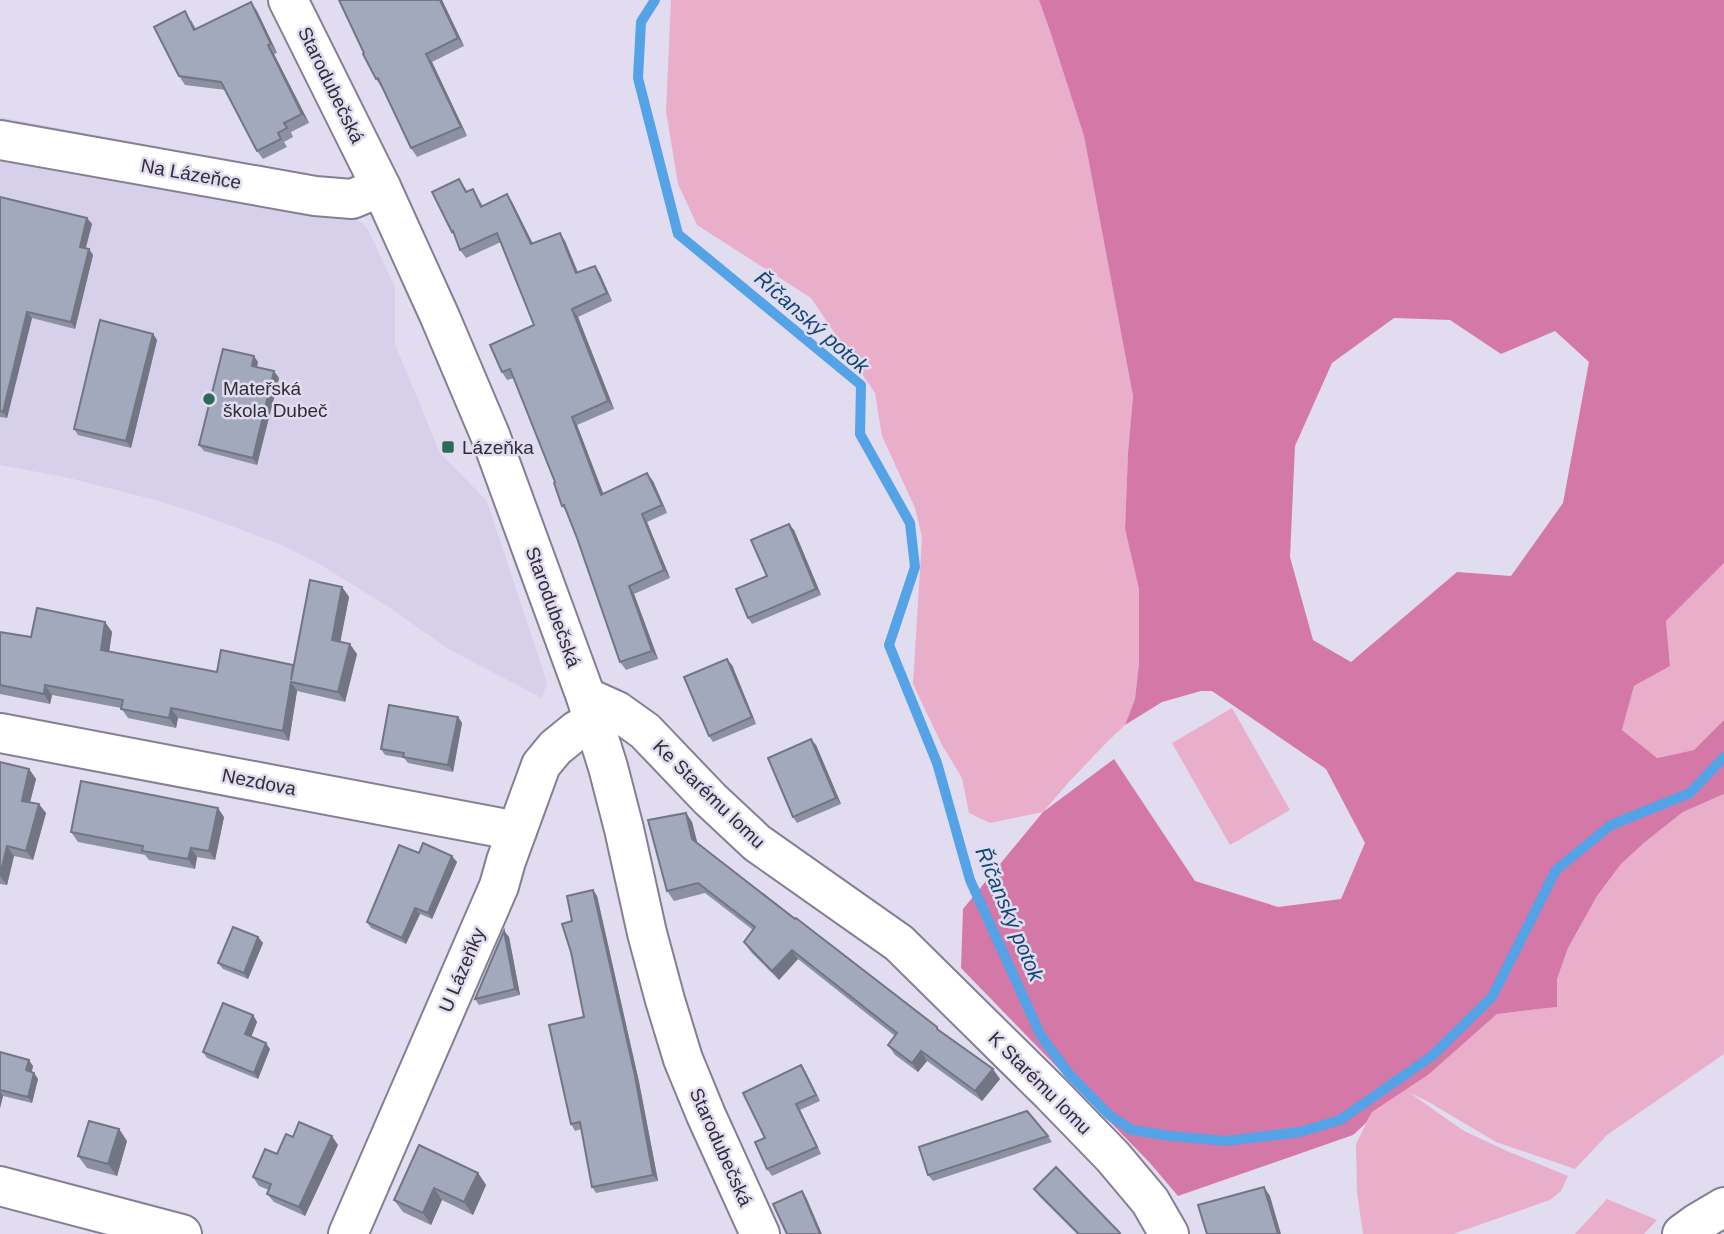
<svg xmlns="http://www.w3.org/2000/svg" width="1724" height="1234" viewBox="0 0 1724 1234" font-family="Helvetica,sans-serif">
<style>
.built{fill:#d7d0eb}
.green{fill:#e9aeca}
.forest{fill:#d478a7;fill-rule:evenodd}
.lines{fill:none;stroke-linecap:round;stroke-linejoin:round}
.stream{stroke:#55a3e7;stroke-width:10}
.minor-casing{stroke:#847f92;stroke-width:42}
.minor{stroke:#fff;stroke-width:38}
.wall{fill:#8c91a2}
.shaded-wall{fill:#727684}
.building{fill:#a3a9bc;stroke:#727684;stroke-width:2}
.poi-dot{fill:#2d6b58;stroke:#e2dcf1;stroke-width:2.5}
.labels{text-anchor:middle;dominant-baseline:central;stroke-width:5;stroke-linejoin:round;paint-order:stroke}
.street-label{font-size:19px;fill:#2f2d35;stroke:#e2dcf1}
.poi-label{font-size:19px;fill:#2f2d35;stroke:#e2dcf1;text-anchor:start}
.water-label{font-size:21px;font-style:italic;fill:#0e4975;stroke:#e2dcf1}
</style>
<rect width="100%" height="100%" fill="#e2dcf1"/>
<!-- built -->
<polygon class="built" points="0,117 318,177 313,213 353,219 363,223 368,230 395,287 395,344 440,453 487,501 547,683 542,698 450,650 387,606 321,565 282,545 197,513 155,500 69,478 0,465"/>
<!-- green -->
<g class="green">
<polygon points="671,0 1039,0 1050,31 1084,136 1133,396 1128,453 1125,529 1139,589 1139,663 1135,699 1125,725 1107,742 1068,783 1043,812 990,823 969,813 962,778 942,745 913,684 922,537 915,508 882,436 875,393 811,298 697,225 678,184 666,111"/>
<polygon points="1724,563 1724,720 1694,750 1656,758 1622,730 1634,686 1670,666 1666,621"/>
<polygon points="1232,708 1290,810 1230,845 1172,743"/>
<polygon points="1724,794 1724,1054 1607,1135 1575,1169 1496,1142 1427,1101 1410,1093 1464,1131 1507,1151 1568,1176 1561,1191 1550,1200 1453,1234 1363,1234 1357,1192 1356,1144 1372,1112 1428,1075 1497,1014 1557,1007 1557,979 1568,948 1597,896 1621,864 1645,842 1683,812"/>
<polygon points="1607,1199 1657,1220 1644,1234 1575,1234"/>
</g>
<!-- forest -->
<path class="forest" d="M1039,0h685v563l-58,58 4,45 -36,20 -12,44 35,28 37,-8 30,-30v74l-41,18 -38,30 -24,22 -24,32 -29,52 -11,31v28l-60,7 -69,61 -56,37 -6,11 -13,12 -175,61 -28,-33 -189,-195 2,-59 80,-97 71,-53 81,122 83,26 63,-8 24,-56 -39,-74 -114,-78h-11l-39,11 -37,23 10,-26 4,-36v-74l-14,-60 3,-76 5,-57 -49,-260 -34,-105zM1394,318l56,2 51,34 54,-23 34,31 -26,141 -52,73 -54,-4 -106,90 -38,-22 -23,-83 5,-111 37,-83z"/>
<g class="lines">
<!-- stream -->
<polyline class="stream" points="655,0 641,22 638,78 678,234 861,385 860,434 910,523 915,567 889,645 937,763 970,880 1041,1036 1069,1074 1109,1115 1132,1130 1170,1136 1226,1141 1300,1132 1340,1120 1432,1056 1492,997 1556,870 1611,825 1690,793 1724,757"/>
<defs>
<g id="minor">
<polyline points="288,0 381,187 440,317 490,435 586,697 608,767 624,829 647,933 665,1000 683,1059 706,1115 760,1234"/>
<polyline points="0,140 315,196 352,199 381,187"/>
<polyline points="586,697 617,711 645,731 710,799 757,843 899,943 1050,1092 1113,1157 1150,1201 1169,1234"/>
<polyline points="0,733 517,831"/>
<polyline points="0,1186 182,1234"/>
<polyline points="348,1234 499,886 506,861 541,765 555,748 577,730 595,724"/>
<polyline points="1682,1234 1697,1223 1724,1207"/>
</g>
</defs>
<!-- minor casing -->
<use href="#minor" class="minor-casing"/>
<!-- minor -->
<use href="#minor" class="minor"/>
</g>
<!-- wall -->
<g class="wall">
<polygon points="339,0 442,0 464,46 432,62 467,136 417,157 411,148 383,87 382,88 376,79"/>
<polygon points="257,11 277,53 274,54 309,123 291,132 293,137 284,142 287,147 263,159 257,151 226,90 185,85 179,76 191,20 196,29"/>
<polygon points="465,187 467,192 473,189 483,206 512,202 533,244 565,241 578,272 595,266 600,274 612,301 578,317 614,409 577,425 603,494 653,481 667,513 647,522 670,578 634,594 658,659 626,670 620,662 577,538 567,512 562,506 555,482 514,378 507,380 502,372 534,325 501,242 466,258 460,250 455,236 452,232"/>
<polygon points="0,197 87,218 92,224 86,248 89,249 93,255 75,329 32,318 7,418 0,417"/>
<polygon points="153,334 157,340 131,448 78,435 74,429"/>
<polygon points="258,362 257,367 279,378 257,465 204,451 199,445"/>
<polygon points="794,530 821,595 752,624 748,618"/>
<polygon points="342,587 349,597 340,642 357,654 345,702 297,691 289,741 178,718 176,728 128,718 121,708 52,695 50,704 0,694 0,632 31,637 105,622 112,632 109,652 217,672 293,665"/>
<polygon points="732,665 756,724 713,742 709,736"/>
<polygon points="458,717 462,723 453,772 408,763 404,758 385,755 381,749"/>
<polygon points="816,745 841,804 797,823 793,817"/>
<polygon points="0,762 29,769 36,779 30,802 46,813 33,860 14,856 7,885 0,884"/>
<polygon points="686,813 692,822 697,843 937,1027 940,1031 1000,1079 982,1101 927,1061 918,1072 895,1055 888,1045 895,1036 798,959 779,980 751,952 744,942 753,930 705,893 674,901 667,891"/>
<polygon points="224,817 215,860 197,857 195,869 149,860 145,855 78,842 71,832"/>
<polygon points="419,853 457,862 432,919 420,914 406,944 371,928 367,922"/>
<polygon points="593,890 597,896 639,1082 658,1181 596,1193 592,1187 581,1129 575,1131 571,1124 584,1017 572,921"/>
<polygon points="504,931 509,937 520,995 479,1005 475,999"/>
<polygon points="258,937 263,943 248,979 223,969 218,963"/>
<polygon points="253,1015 257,1022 251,1037 270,1049 258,1079 207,1058 203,1052"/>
<polygon points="0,1052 33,1066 32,1072 34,1073 38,1079 32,1103 3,1096 0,1108"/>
<polygon points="801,1065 805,1071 820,1101 800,1110 821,1154 772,1176 767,1169 765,1138"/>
<polygon points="119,1129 127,1141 117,1176 87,1168 78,1156"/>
<polygon points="1048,1136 1052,1142 933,1181 928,1175"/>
<polygon points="293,1137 338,1145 305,1216 274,1202 267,1194 269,1190 259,1186 253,1177"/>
<polygon points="1056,1167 1120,1234 1077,1234 1039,1196 1034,1189"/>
<polygon points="478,1173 486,1185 473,1215 442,1200 431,1225 403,1212 394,1200"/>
</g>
<!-- shaded-wall -->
<g class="shaded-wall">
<polygon points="440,0 442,0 464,46 458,38"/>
<polygon points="251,2 257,11 277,53 271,44"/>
<polygon points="268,45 274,54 309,123 302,114"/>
<polygon points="426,54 432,62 467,136 461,127"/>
<polygon points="507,194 512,202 537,252 531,244"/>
<polygon points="87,218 92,224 84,253 80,247"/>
<polygon points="560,233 565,241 581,281 576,273"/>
<polygon points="89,249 93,255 75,329 71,322"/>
<polygon points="595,266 600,274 612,301 607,293"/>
<polygon points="572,309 578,317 614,409 608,401"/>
<polygon points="27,312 32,318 7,418 3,412"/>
<polygon points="153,334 157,340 131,448 126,441"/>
<polygon points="254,356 258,362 256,372 252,366"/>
<polygon points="274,371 279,378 257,465 253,458"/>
<polygon points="572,417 577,425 607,503 601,495"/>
<polygon points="647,473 653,481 667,513 662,505"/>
<polygon points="642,514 647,522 670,578 664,570"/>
<polygon points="789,524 794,530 821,595 816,589"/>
<polygon points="629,586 634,594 658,659 652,651"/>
<polygon points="342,587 349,597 339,649 332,640"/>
<polygon points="105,622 112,632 108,660 101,650"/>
<polygon points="350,644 357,654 345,702 338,692"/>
<polygon points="727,659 732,665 756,724 752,717"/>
<polygon points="291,682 297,691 289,741 283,731"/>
<polygon points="45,685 52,695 50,704 44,694"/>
<polygon points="171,708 178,718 176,728 169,718"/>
<polygon points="458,717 462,723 453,772 448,765"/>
<polygon points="811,739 816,745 841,804 836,798"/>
<polygon points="29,769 36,779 28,810 22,801"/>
<polygon points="39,804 46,813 33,860 26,851"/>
<polygon points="218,808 224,817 215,860 209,851"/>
<polygon points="686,813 692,822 699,849 692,839"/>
<polygon points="7,846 14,856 7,885 0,876"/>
<polygon points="191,848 197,857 195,869 188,859"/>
<polygon points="452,856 457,862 432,919 428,913"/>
<polygon points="593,890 597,896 639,1082 658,1181 653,1175"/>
<polygon points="415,908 420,914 406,944 402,938"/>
<polygon points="504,931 509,937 520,995 515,989"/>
<polygon points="258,937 263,943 248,979 244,973"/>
<polygon points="792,950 798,959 779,980 772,971"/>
<polygon points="253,1015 257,1022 250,1040 245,1034"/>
<polygon points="266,1043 270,1049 258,1079 254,1073"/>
<polygon points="921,1051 927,1061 918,1072 912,1063"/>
<polygon points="29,1060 33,1066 30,1077 26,1070"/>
<polygon points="801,1065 805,1071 820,1101 816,1095"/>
<polygon points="993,1069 1000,1079 982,1101 975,1091"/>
<polygon points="34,1073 38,1079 32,1103 28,1097"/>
<polygon points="0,1091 3,1096 0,1108"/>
<polygon points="796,1104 800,1110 821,1154 817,1147"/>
<polygon points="119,1129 127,1141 117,1176 108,1164"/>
<polygon points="332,1136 338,1145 305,1216 299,1207"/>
<polygon points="478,1173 486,1185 473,1215 464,1202"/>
<polygon points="1264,1187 1270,1196 1281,1234 1278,1234"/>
<polygon points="434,1188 442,1200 431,1225 423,1213"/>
<polygon points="802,1191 806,1197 822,1234 820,1234"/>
</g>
<!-- building -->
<g class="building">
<polygon points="339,0 440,0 458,38 426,54 461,127 411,148 378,78 376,79 363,54 364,53"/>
<polygon points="251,2 271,44 268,45 302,114 284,123 287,128 278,133 281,139 257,151 221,82 179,76 154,27 185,11 194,30"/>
<polygon points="459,179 466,192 473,189 481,207 507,194 531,244 560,233 576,273 595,266 607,293 572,309 608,401 572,417 601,495 647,473 662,505 642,514 664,570 629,586 652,651 620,662 577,538 564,505 562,506 554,483 555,482 510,369 502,372 490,345 534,325 497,233 460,250 453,231 452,232 432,192"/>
<polygon points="0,197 87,218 80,247 89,249 71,322 27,312 3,412 0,411"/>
<polygon points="100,320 153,334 126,441 74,429"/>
<polygon points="223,349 254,356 252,366 274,371 253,458 199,445"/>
<polygon points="789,524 816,589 748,618 736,589 767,576 751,540"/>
<polygon points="310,580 342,587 332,640 350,644 338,692 291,682 283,731 171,708 169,718 121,709 123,700 45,685 44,694 0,685 0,632 31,637 37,608 105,622 101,650 217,672 221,650 293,665 291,680"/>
<polygon points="727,659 752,717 709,736 684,677"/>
<polygon points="389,705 458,717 448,765 403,757 404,753 381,749"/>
<polygon points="811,739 836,798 793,817 768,758"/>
<polygon points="0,762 29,769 22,801 39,804 26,851 7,846 0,876"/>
<polygon points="81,781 218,808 209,851 191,848 188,859 142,851 143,846 71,832"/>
<polygon points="686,813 692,839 795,919 796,918 937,1027 937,1029 993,1069 975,1091 921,1051 912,1063 888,1045 897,1033 792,950 772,971 744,942 755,927 698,883 667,891 648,820"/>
<polygon points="423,843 452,856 428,913 415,908 402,938 367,922 399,845 419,853"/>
<polygon points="593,890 635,1076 653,1175 592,1187 580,1122 571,1124 549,1025 584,1017 571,952 562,924 572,921 567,896"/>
<polygon points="233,927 258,937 244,973 218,963"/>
<polygon points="504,931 515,989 475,999"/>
<polygon points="223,1003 253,1015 245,1034 266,1043 254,1073 203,1052"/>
<polygon points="0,1052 29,1060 26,1070 34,1073 28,1097 0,1090"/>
<polygon points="801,1065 816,1095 796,1104 817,1147 767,1169 755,1142 765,1138 743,1093"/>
<polygon points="1027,1111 1048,1136 928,1175 919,1147"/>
<polygon points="89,1121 119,1129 108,1164 78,1156"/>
<polygon points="299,1122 332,1136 299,1207 267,1194 271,1184 253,1177 265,1149 277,1154 286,1134 293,1137"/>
<polygon points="419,1145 478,1173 464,1202 434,1188 423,1213 394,1200"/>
<polygon points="1056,1167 1120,1233 1119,1234 1079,1234 1034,1189"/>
<polygon points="1264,1187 1278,1234 1207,1234 1198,1205"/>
<polygon points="802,1191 820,1234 787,1234 773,1204"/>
</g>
<!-- markers -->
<g class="poi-dot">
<circle cx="209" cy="399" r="7"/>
<rect x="441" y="440" width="14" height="14" rx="3.5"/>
</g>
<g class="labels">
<!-- street labels -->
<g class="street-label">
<text transform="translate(331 85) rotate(64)">Starodubečská</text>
<text transform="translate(191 174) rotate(10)">Na Lázeňce</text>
<text transform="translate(553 607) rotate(70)">Starodubečská</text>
<text transform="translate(259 782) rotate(11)">Nezdova</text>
<text transform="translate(709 794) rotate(44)">Ke Starému lomu</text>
<text transform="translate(462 970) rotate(-67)">U Lázeňky</text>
<text transform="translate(1040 1083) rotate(45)">K Starému lomu</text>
<text transform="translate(721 1147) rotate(66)">Starodubečská</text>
</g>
<!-- poi labels -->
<g class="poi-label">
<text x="223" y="388">Mateřská<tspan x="223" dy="22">škola Dubeč</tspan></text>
<text x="462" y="447">Lázeňka</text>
</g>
<!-- water labels -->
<g class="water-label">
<text transform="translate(812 322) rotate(41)">Říčanský potok</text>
<text transform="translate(1010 914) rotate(67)">Říčanský potok</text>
</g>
</g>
</svg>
